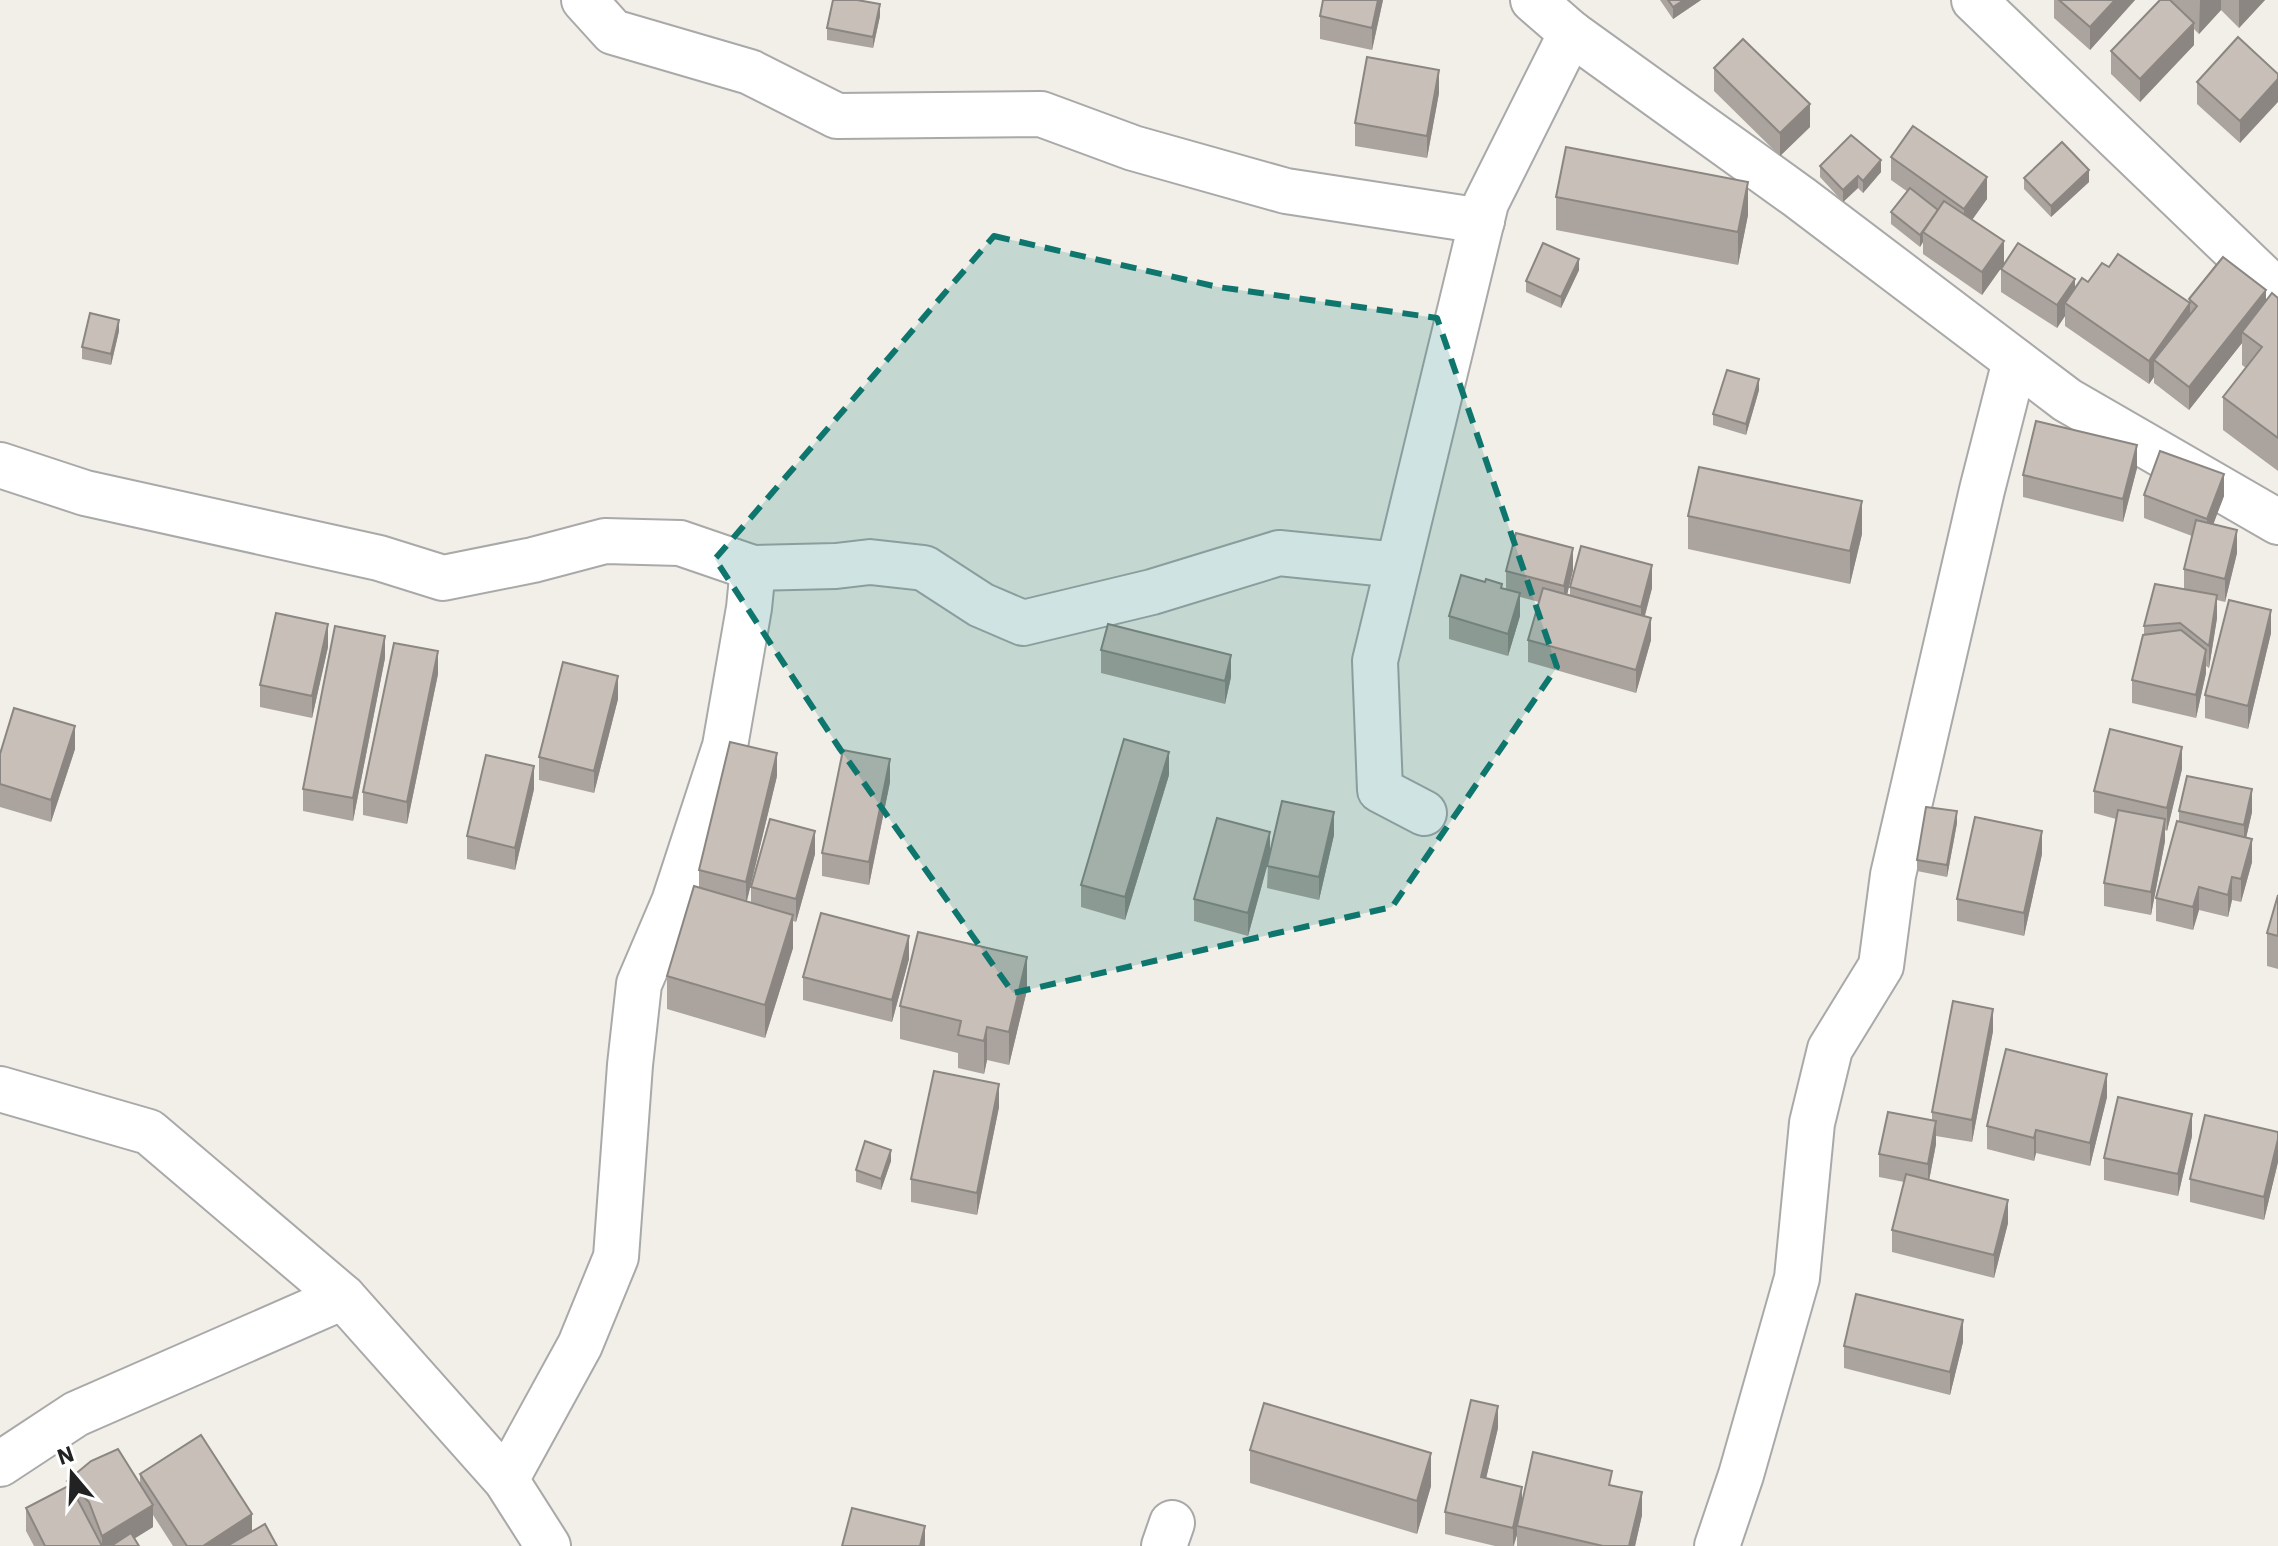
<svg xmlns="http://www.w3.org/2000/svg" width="2278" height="1546" viewBox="0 0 2278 1546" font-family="'IBM Plex Sans',sans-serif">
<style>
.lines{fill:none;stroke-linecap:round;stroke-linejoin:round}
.minor-casing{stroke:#a9a9a9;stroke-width:48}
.minor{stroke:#fff;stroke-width:44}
.wall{fill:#aba49e}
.shaded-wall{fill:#8b8681}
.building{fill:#c7bfb8;stroke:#8b8681;stroke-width:2}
.marked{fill:#0f766e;fill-opacity:0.2;stroke:#0f766e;stroke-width:6;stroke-dasharray:16 10;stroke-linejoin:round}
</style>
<rect width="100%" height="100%" fill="#f2efe9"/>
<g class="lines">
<defs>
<g id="minor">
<polyline points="584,0 613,32 750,72 837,116 1041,114 1133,148 1286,191 1482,221"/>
<polyline points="1533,0 1571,33 1799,197 2067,400 2278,522"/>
<polyline points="1974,0 2278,292"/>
<polyline points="0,465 85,493 379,558 443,578 533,560 605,541 680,543 753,568 836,566 870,562 924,568 981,605 1023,623 1152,592 1279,553 1398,565"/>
<polyline points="1424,813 1380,790 1375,661 1486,203 1571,33"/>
<polyline points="0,1089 149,1132 343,1297 506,1480 548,1546"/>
<polyline points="0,1464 76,1414 343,1297"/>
<polyline points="506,1480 580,1345 616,1257 630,1065 639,984 674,902 725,746 749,608 753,568"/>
<polyline points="1164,1546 1172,1523"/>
<polyline points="1717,1546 1741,1475 1797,1278 1812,1123 1830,1049 1881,966 1893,875 1982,490 2015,361"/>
</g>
</defs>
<!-- minor casing -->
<use href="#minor" class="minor-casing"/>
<!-- minor -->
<use href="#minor" class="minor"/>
</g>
<!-- wall -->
<g class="wall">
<polygon points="1323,0 1383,0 1372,50 1320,39 1320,16"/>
<polygon points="1660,0 1701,0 1673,19"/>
<polygon points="2054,0 2135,0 2090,50 2054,18"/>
<polygon points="2160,0 2265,0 2239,28 2221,10 2199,34 2194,29 2194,45 2140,102 2111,74 2111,51"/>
<polygon points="880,16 873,48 827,40 827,28"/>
<polygon points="1714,68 1810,127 1780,156 1714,91"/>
<polygon points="2278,74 2240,143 2197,104 2197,82"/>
<polygon points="1439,93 1427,158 1355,146 1355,123"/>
<polygon points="1891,157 1987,199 1972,220 2004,264 1982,295 1923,254 1923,242 1920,247 1891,224 1891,212 1908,192 1891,180"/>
<polygon points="1820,166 1881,172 1863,193 1858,188 1843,202 1820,177"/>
<polygon points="2024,178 2089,182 2051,217 2024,189"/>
<polygon points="1556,197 1748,215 1738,265 1556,230"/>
<polygon points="2109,267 2189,302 2189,299 2266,301 2278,298 2278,471 2223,430 2223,397 2246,368 2242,365 2242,343 2189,410 2154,383 2154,377 2149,384 2065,326 2065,316 2057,328 2001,292 2001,269 2075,289 2088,282"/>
<polygon points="1579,270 1561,308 1526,292 1526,281"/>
<polygon points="119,331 111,365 82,359 82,347"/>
<polygon points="1759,390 1746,435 1713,425 1713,414"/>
<polygon points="2137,468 2123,522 2023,497 2023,475"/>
<polygon points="2144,495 2224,496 2213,524 2237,553 2225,602 2217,600 2217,618 2209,668 2206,666 2206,673 2196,718 2132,703 2132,680 2144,635 2144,626 2184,589 2184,569 2192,536 2144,518"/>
<polygon points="1688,516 1862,534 1850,584 1688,549"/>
<polygon points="1573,570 1567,594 1570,595 1570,587 1652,588 1645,616 1651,640 1636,693 1528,662 1528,640 1539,602 1520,597 1520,616 1508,656 1449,639 1449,616 1502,588 1506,589 1506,571"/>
<polygon points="2271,633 2248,729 2205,718 2205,695"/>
<polygon points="328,647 312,718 260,707 260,685"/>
<polygon points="1101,650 1231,677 1225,704 1101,673"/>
<polygon points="385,658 353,821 303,811 303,789"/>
<polygon points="438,674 407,824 363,815 363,792"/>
<polygon points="618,699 594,793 539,780 539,757"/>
<polygon points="75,749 51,822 0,807 0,754"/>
<polygon points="2182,769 2167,831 2165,830 2165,841 2151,915 2104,906 2104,883 2116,819 2094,813 2094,791"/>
<polygon points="1169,775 1125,920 1081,907 1081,885"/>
<polygon points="777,776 747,901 751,902 751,887 815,854 796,922 793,921 793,948 765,1038 667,1009 667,976 699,887 699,870"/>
<polygon points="890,782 869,885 822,876 822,853"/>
<polygon points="534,789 515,870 467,859 467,836"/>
<polygon points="1282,801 1334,812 1334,835 1319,900 1267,888 1268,863 1248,936 1194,921 1194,899 1217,818 1270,832 1270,853"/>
<polygon points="2179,811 2252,812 2246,838 2252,862 2241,902 2232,900 2228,917 2199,910 2193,930 2156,921 2156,898 2179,821"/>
<polygon points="1957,823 1947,877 1917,871 1917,860"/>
<polygon points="2042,854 2024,936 1957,921 1957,899"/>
<polygon points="2278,895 2278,969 2267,966 2267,933"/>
<polygon points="909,959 892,1022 803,1000 803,977"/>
<polygon points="1027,990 1009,1065 987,1060 984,1074 958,1068 958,1053 900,1039 900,1006"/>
<polygon points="1993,1031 1972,1142 1936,1136 1936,1144 1929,1180 2008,1223 1994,1278 1892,1252 1892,1230 1904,1182 1879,1177 1879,1154 1932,1121 1932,1112"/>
<polygon points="2107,1097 2090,1166 2036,1153 2034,1161 1987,1149 1987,1126"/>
<polygon points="999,1107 977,1215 911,1202 911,1179"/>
<polygon points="2278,1132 2278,1162 2264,1220 2190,1202 2190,1179"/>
<polygon points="2192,1136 2178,1196 2104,1180 2104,1158"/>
<polygon points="891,1161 881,1190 856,1182 856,1170"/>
<polygon points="1963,1342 1950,1395 1844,1368 1844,1346"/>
<polygon points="1498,1428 1486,1478 1522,1500 1612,1486 1642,1515 1635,1546 1517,1546 1517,1535 1514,1546 1495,1546 1445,1534 1445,1512"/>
<polygon points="1250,1450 1431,1486 1417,1534 1250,1483"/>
<polygon points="140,1474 252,1532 277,1546 173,1546 153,1515 153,1527 134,1539 139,1546 34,1546 26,1531 26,1508 67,1487 67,1481 140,1486"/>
</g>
<!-- shaded-wall -->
<g class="shaded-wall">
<polygon points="1378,0 1383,0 1372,50 1372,28"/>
<polygon points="1684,0 1701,0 1673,19 1673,7"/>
<polygon points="2115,0 2135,0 2090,50 2090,27"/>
<polygon points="2200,0 2221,0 2221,10 2199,34"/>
<polygon points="2239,0 2265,0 2239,28"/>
<polygon points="880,4 880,16 873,48 873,37"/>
<polygon points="2194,23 2194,45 2140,102 2140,79"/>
<polygon points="1439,70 1439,93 1427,158 1427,136"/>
<polygon points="2278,79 2278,102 2240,143 2240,121"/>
<polygon points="1810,104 1810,127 1780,156 1780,133"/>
<polygon points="1881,160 1881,172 1863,193 1863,181"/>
<polygon points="2089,170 2089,182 2051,217 2051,206"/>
<polygon points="1858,176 1858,188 1843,202 1843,190"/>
<polygon points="1987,177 1987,199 1964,231 1964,209"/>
<polygon points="1748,182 1748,215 1738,265 1738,232"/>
<polygon points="1939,210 1923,232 1923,242 1920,247 1920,235"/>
<polygon points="2004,241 2004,264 1982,295 1982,272"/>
<polygon points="1579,259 1579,270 1561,308 1561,297"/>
<polygon points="2075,279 2075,301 2065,303 2065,316 2057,328 2057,305"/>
<polygon points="2266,290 2266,313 2242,332 2242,343 2189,410 2189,387"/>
<polygon points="2190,303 2190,325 2154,360 2154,377 2149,384 2149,361"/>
<polygon points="119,320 119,331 111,365 111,354"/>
<polygon points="1759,379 1759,390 1746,435 1746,424"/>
<polygon points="2137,445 2137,468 2123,522 2123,499"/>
<polygon points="2224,474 2224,496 2207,541 2207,519"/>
<polygon points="1862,501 1862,534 1850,584 1850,551"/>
<polygon points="2237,530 2237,553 2225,602 2225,579"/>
<polygon points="1573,548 1573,570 1564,608 1564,586"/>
<polygon points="1652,565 1652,588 1641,629 1641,607"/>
<polygon points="1520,593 1520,616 1508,656 1508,634"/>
<polygon points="2217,595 2217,618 2209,668 2209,646"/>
<polygon points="2271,610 2271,633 2248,729 2248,706"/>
<polygon points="1651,618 1651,640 1636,693 1636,670"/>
<polygon points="328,624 328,647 312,718 312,696"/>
<polygon points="385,636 385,658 353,821 353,798"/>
<polygon points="2206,650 2206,673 2196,718 2196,695"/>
<polygon points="438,651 438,674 407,824 407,802"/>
<polygon points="1231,655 1231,677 1225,704 1225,681"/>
<polygon points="618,676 618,699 594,793 594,771"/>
<polygon points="75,726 75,749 51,822 51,800"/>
<polygon points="2182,747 2182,769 2167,831 2167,808"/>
<polygon points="1169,752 1169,775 1125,920 1125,897"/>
<polygon points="777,753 777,776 746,904 746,882"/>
<polygon points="890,759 890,782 869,885 869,862"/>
<polygon points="534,766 534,789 515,870 515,848"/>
<polygon points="2252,789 2252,812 2244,847 2244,825"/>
<polygon points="1957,811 1957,823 1947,877 1947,865"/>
<polygon points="1334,812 1334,835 1319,900 1319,877"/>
<polygon points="2165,819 2165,841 2151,915 2151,892"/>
<polygon points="815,831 815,854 796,922 796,899"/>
<polygon points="2042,831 2042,854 2024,936 2024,913"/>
<polygon points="1270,832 1270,855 1248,936 1248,913"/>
<polygon points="2252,839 2252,862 2241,902 2241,879"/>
<polygon points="2232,877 2232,900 2228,917 2228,895"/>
<polygon points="2199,887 2199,910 2193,930 2193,907"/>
<polygon points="793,915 793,948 765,1038 765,1005"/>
<polygon points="909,936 909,959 892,1022 892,1000"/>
<polygon points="1027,957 1027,990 1009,1065 1009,1032"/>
<polygon points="1993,1009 1993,1031 1972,1142 1972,1120"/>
<polygon points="987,1027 987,1060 984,1074 984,1041"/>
<polygon points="2107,1074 2107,1097 2090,1166 2090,1143"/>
<polygon points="999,1084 999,1107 977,1215 977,1193"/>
<polygon points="2192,1114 2192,1136 2178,1196 2178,1174"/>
<polygon points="1936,1121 1936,1144 1928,1186 1928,1164"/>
<polygon points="2036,1130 2036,1153 2034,1161 2034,1138"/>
<polygon points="2278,1139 2278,1162 2264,1220 2264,1197"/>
<polygon points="891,1150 891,1161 881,1190 881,1179"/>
<polygon points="2008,1200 2008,1223 1994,1278 1994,1255"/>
<polygon points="1963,1320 1963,1342 1950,1395 1950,1372"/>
<polygon points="1498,1406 1498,1428 1481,1500 1481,1477"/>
<polygon points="1431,1453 1431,1486 1417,1534 1417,1501"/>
<polygon points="1522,1487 1522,1509 1517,1526 1517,1535 1513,1546 1513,1528"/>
<polygon points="1642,1492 1642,1515 1635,1546 1629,1546"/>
<polygon points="153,1505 153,1527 122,1546 102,1546 102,1536"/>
<polygon points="252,1514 252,1536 237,1546 203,1546"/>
<polygon points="925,1526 925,1546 920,1546"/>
</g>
<!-- building -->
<g class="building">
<polygon points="833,0 857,0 880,4 873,37 827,28"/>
<polygon points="1323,0 1378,0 1372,28 1320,16"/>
<polygon points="1668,0 1684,0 1673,7"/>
<polygon points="2059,0 2115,0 2090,27"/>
<polygon points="2160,0 2170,0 2194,23 2140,79 2111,51"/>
<polygon points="2238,37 2278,74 2278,79 2240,121 2197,82"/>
<polygon points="1743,39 1810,104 1780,133 1714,68"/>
<polygon points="1367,57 1439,70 1427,136 1355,123"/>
<polygon points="1913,126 1987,177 1964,209 1891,157"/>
<polygon points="1851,135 1881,160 1863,181 1858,176 1843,190 1820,166"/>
<polygon points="2062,142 2089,170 2051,206 2024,178"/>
<polygon points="1566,147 1748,182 1738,232 1556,197"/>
<polygon points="1910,188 1938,210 1920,235 1891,212"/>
<polygon points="1944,201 2004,241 1982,272 1923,232"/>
<polygon points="1543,243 1579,259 1561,297 1526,281"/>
<polygon points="2018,243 2075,279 2057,305 2001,269"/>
<polygon points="2118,254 2190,303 2149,361 2065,303 2082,278 2088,282 2102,263 2109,267"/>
<polygon points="2223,257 2266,290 2189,387 2154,360 2197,306 2189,299"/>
<polygon points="2272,293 2278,298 2278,438 2223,397 2262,347 2242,332"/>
<polygon points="90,313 119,320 111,354 82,347"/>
<polygon points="1727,370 1759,379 1746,424 1713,414"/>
<polygon points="2036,421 2137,445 2123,499 2023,475"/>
<polygon points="2160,451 2224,474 2207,519 2144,495"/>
<polygon points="1699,467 1862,501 1850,551 1688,516"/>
<polygon points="2196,520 2237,530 2225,579 2184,569"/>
<polygon points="1516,533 1573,548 1564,586 1506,571"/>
<polygon points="1581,546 1652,565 1641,607 1570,587"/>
<polygon points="1461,575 1485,582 1486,579 1502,584 1501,588 1520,593 1508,634 1449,616"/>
<polygon points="2155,584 2217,595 2209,646 2180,623 2144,626"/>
<polygon points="1543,588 1651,618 1636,670 1528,640"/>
<polygon points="2229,600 2271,610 2248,706 2205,695"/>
<polygon points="276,613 328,624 312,696 260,685"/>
<polygon points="1108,624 1231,655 1225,681 1101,650"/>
<polygon points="335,626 385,636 353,798 303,789"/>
<polygon points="2181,630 2206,650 2196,695 2132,680 2143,635"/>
<polygon points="394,643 438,651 407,802 363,792"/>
<polygon points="563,662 618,676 594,771 539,757"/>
<polygon points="14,708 75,726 51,800 0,784 0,754"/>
<polygon points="2110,729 2182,747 2167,808 2094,791"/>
<polygon points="1124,739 1169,752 1125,897 1081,885"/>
<polygon points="730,742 777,753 746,882 699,870"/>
<polygon points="843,750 890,759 869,862 822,853"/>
<polygon points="486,755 534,766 515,848 467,836"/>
<polygon points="2187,776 2252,789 2244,825 2179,811"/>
<polygon points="1282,801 1334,812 1319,877 1267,866"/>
<polygon points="1926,807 1957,811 1947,865 1917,860"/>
<polygon points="2118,810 2165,819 2151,892 2104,883"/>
<polygon points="1975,817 2042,831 2024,913 1957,899"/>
<polygon points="1217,818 1270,832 1248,913 1194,899"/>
<polygon points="770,819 815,831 796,899 751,887"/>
<polygon points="2177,821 2252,839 2241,879 2232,877 2228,895 2199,887 2193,907 2156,898"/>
<polygon points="694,886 793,915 765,1005 667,976"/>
<polygon points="2278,895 2278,936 2267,933"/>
<polygon points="821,913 909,936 892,1000 803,977"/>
<polygon points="918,932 1027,957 1009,1032 987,1027 984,1041 958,1035 961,1021 900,1006"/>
<polygon points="1953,1001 1993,1009 1972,1120 1932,1112"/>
<polygon points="2006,1049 2107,1074 2090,1143 2036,1130 2034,1138 1987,1126"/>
<polygon points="934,1071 999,1084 977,1193 911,1179"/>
<polygon points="2118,1097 2192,1114 2178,1174 2104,1158"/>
<polygon points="1888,1112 1936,1121 1928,1164 1879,1154"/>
<polygon points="2205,1115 2278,1132 2278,1139 2264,1197 2190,1179"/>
<polygon points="865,1141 891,1150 881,1179 856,1170"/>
<polygon points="1906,1174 2008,1200 1994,1255 1892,1230"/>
<polygon points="1856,1294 1963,1320 1950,1372 1844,1346"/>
<polygon points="1471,1400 1498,1406 1481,1477 1522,1487 1513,1528 1445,1512"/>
<polygon points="1264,1403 1431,1453 1417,1501 1250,1450"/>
<polygon points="201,1435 252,1514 203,1546 187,1546 140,1474"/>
<polygon points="118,1449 153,1505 102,1536 89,1502 67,1481 91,1461"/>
<polygon points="1533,1452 1612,1471 1609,1485 1642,1492 1629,1546 1603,1546 1517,1526"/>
<polygon points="70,1485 102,1546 45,1546 26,1508"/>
<polygon points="852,1508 925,1526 920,1546 842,1546"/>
<polygon points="265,1524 277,1546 227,1546"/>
<polygon points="131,1533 139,1546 111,1546"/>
</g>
<!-- marked area -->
<path class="marked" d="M994,236l224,51 219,31 120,349 -165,240 -379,86 -173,-244 -125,-190z"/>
<!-- north arrow -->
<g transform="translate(72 1474) rotate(341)" stroke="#ffffff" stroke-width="6" paint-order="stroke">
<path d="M0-6L14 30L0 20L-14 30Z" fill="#222222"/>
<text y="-12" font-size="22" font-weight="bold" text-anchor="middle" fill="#222222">N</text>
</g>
</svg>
